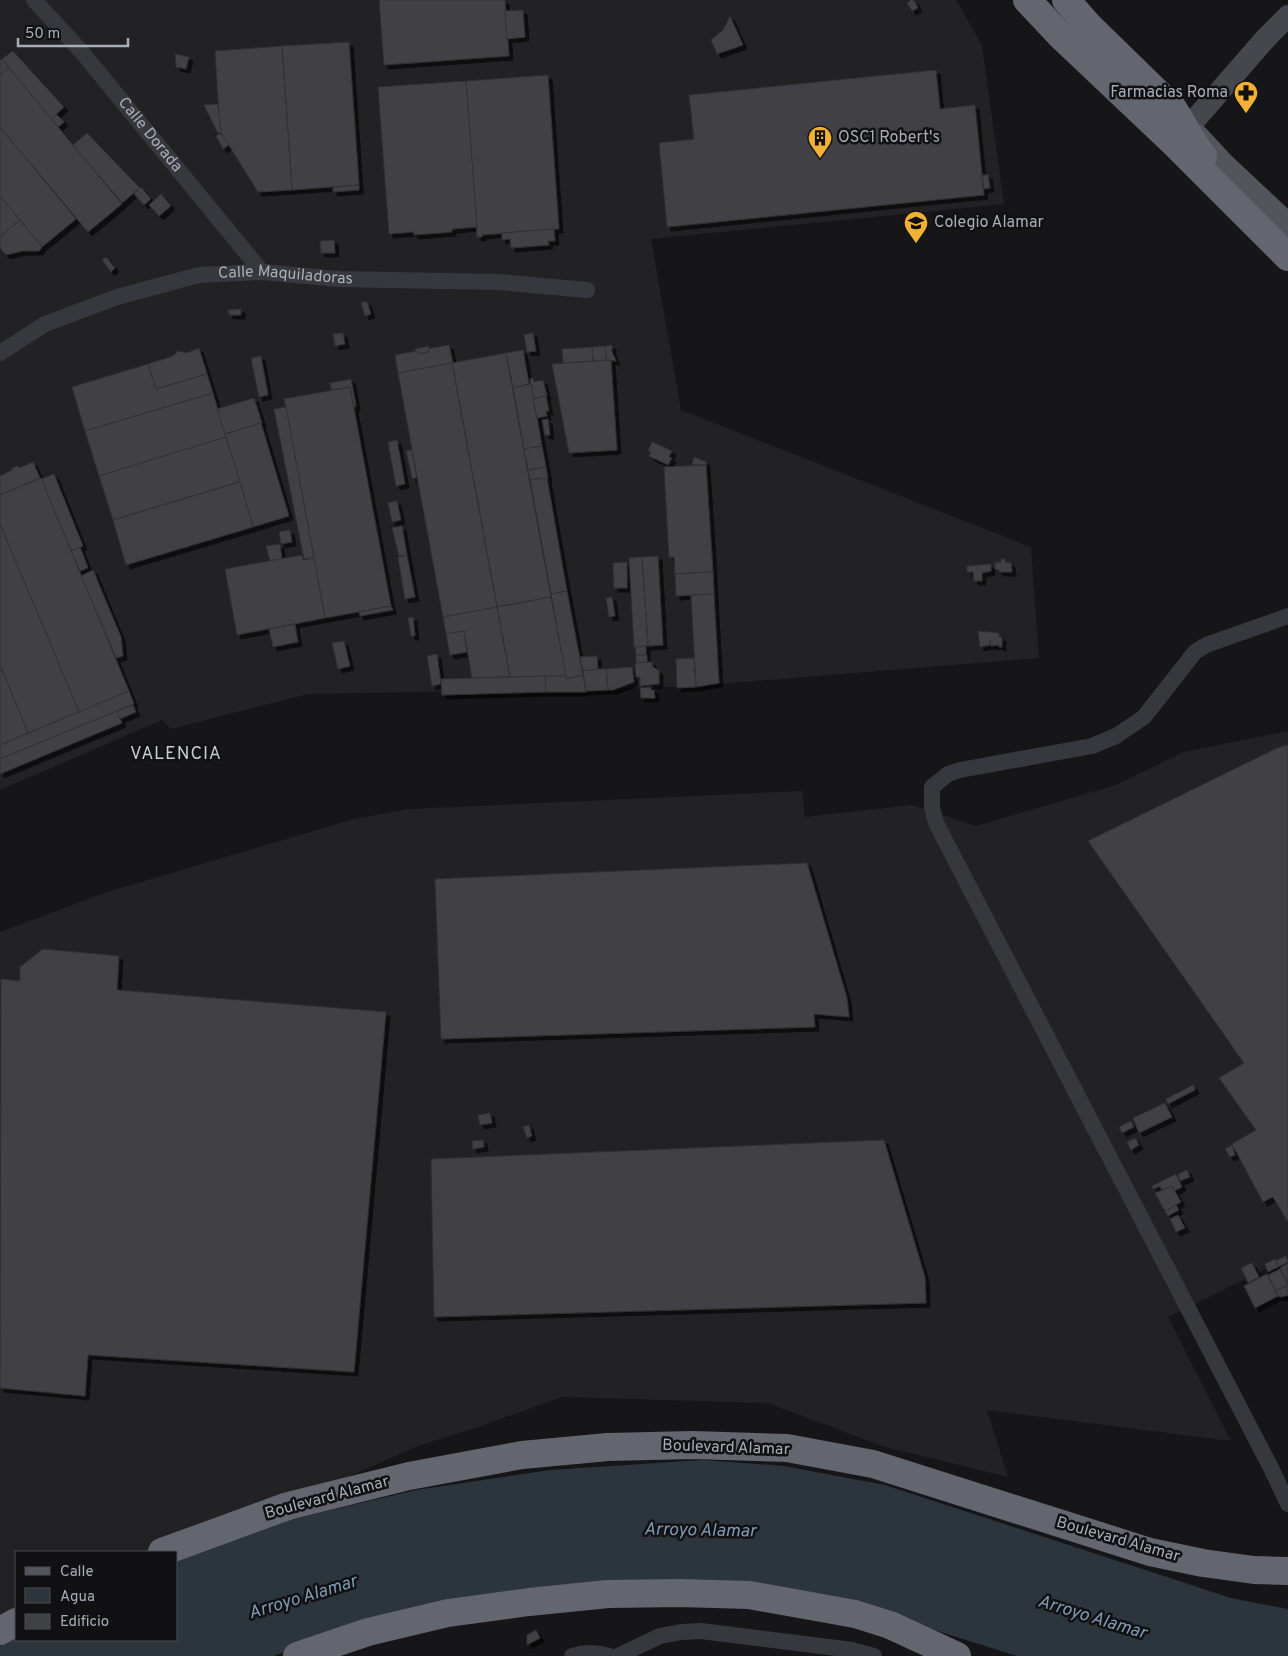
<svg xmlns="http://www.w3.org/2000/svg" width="1288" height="1656" viewBox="0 0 1288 1656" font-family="Overpass,sans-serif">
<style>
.built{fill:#222225}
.water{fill:#2c353c}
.building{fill:#404145;stroke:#303034;filter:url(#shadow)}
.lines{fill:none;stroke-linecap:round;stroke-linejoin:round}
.street{stroke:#37383d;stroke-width:16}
.secondary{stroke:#45474d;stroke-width:22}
.primary{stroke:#53555c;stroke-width:25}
.highway{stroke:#63666e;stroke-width:28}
.labels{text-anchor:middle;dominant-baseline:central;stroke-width:5;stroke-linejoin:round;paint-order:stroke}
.poi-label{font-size:16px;fill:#a8adb8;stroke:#111113;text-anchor:start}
.street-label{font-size:16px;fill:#a8adb8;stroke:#111113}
.neighbourhood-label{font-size:18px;letter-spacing:1px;fill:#c9ccd4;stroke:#111113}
.water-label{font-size:18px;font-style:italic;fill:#7f9bb3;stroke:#111113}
</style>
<defs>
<filter id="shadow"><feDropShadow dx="4" dy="4" stdDeviation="0" flood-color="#0009"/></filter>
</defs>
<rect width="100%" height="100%" fill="#161618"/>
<!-- built -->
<g class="built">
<polygon points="0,0 956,0 982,45 1004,204 651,239 681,410 1031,547 1039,658 680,687 308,694 171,729 162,720 0,790"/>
<polygon points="1288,731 1288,1258 1168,1317 1231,1441 987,1410 1008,1477 885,1447 768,1403 562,1397 481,1426 415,1447 176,1554 176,1552 16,1552 16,1626 0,1634 0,932 107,892 354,819 409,809 803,791 804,817 912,805 976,826 1116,785 1184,752"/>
</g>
<!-- water -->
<polygon class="water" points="703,1460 784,1466 885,1485 1231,1598 1288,1609 1288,1656 1017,1656 912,1623 690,1586 308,1643 274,1656 0,1656 0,1646 16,1637 16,1640 176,1640 176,1561 293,1519 416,1490 550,1470"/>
<!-- building -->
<g class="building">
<polygon points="379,0 505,0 509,56 384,65"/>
<polygon points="911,0 914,0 918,8 912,11 907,3"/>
<polygon points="523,10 525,37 507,39 505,11"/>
<polygon points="730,16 743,45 717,54 711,40 723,30"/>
<polygon points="349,42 359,185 292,190 282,46"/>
<polygon points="282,46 292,190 258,192 220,131 215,51"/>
<polygon points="13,51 64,107 51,119 2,59"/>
<polygon points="175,54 189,57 186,69 176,67"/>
<polygon points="2,59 9,68 0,75 0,61"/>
<polygon points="9,68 122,204 88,232 0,127 0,75"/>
<polygon points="936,70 940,109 975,105 984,195 667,227 659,143 694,139 689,95"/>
<polygon points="548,75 559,229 482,235 482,237 477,237 466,81"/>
<polygon points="466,81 477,227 452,229 452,232 414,235 413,232 389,234 378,87"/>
<polygon points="218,104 221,133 218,133 204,105"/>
<polygon points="56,114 64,122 58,127 51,119"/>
<polygon points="0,127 76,219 42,247 0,196"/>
<polygon points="87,133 140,188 122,203 73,145"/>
<polygon points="221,133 229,145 223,149 216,136"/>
<polygon points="982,175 988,175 990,188 984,189"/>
<polygon points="359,185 359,190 333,192 333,187"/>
<polygon points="141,187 151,199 144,205 134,194"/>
<polygon points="161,194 171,206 159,216 149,205"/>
<polygon points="0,196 20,220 0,237"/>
<polygon points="20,220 42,247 39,251 22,251 6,255 0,248 0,237"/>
<polygon points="554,229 555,241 548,241 549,245 511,248 510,239 502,240 502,233"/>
<polygon points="334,240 335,253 321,253 320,241"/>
<polygon points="106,257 115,268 111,272 102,260"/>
<polygon points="361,302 367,302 371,314 365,316"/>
<polygon points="241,309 241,315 229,315 228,310"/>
<polygon points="343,333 345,344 335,346 333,334"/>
<polygon points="533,333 536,351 527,352 524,335"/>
<polygon points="449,345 453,363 398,373 395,355 417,351 418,354 428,352 427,349"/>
<polygon points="612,345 612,352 616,361 606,360 605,346"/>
<polygon points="429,346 428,352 418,354 417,351 415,351 415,349"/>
<polygon points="605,346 606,360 593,361 592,347"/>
<polygon points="592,347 593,361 563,363 562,349"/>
<polygon points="199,348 207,374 156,389 148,364 173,356 178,351 187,353"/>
<polygon points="523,350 529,384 513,388 506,353"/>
<polygon points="506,353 551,597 497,607 452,363"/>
<polygon points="261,356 268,395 259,397 251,358"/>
<polygon points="611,360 617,450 569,453 552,364"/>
<polygon points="452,363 497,607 443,617 398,373"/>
<polygon points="148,364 156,389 207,374 213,393 85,431 72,387"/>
<polygon points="533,378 534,382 543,380 547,396 533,399 530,379"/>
<polygon points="351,379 356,405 354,409 350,387 332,390 330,383"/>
<polygon points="531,384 542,446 524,449 513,388"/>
<polygon points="350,387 391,606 325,618 284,399"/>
<polygon points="213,393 226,437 99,476 85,431"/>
<polygon points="546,396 549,411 546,411 547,416 537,418 533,399"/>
<polygon points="254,398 262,423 225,434 217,409"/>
<polygon points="286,407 314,558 304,559 274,409"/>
<polygon points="548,419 550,435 545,435 542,420"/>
<polygon points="261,423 289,516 253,527 225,434"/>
<polygon points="226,437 240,482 113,520 99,476"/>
<polygon points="397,440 405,484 396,486 388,442"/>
<polygon points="652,442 672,451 669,457 672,458 668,465 649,456 651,452 648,451"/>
<polygon points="542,446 546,467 528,470 524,449"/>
<polygon points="412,450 417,478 412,478 406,451"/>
<polygon points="694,457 706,462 706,465 694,465 692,464"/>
<polygon points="33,462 40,478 0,495 0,476 12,470 12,468 18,466 19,468"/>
<polygon points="706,465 713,572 675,574 674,557 669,557 664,467"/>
<polygon points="546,467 548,478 530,480 528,470"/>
<polygon points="54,474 83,546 71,551 41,479"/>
<polygon points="41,478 129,691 79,712 0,524 0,495"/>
<polygon points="547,478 567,591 551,594 530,480"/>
<polygon points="240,482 253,527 126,565 113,520"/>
<polygon points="397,501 401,520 392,522 388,503"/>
<polygon points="0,524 79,712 28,733 0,665"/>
<polygon points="402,526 407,555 399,556 392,528"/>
<polygon points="290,530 292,542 281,544 279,532"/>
<polygon points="280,544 282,559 270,561 266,546"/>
<polygon points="80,547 88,568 80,571 71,551"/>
<polygon points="302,555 303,560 314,558 325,618 237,635 225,569"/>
<polygon points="407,555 415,597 405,599 398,557"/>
<polygon points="658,556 663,645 648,646 642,557"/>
<polygon points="642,557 648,646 634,647 629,558"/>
<polygon points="1001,559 1005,559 1005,562 1011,563 1012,572 999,572 999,570 995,569 995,563 1001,562"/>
<polygon points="627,562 627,588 614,588 613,563"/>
<polygon points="991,564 991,571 982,573 982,581 974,581 973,572 967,572 967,566"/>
<polygon points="93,570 121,637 123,656 116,658 81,576"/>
<polygon points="713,572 714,594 676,596 675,574"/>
<polygon points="567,591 583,675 566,679 551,594"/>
<polygon points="714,594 719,683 696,687 691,595"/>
<polygon points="551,597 566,676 510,677 497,607"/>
<polygon points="612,597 615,616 609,617 606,598"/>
<polygon points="391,606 393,610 360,616 359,612"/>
<polygon points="497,607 510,677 472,678 464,631 446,634 443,617"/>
<polygon points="413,617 415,636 411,636 408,618"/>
<polygon points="295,624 298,642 273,647 269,629"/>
<polygon points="464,631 467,652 450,655 446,634"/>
<polygon points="978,631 999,633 999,637 1002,637 1002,647 999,647 999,645 991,646 990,640 990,645 980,647"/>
<polygon points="344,641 350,666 338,669 332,643"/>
<polygon points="646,646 646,655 636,655 635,647"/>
<polygon points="437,654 441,684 432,686 427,656"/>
<polygon points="636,655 647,655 647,662 636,663"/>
<polygon points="597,656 598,671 583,671 580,657"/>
<polygon points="694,658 696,687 677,688 676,659"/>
<polygon points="652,662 652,666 659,671 659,684 640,686 640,677 636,677 635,663"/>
<polygon points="0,665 28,733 0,745"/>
<polygon points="632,667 634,682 613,690 608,690 606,669"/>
<polygon points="598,669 606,669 608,690 586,691 583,671"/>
<polygon points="583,674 586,692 546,692 545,676 566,676 566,679 583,675"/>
<polygon points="545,676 546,692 442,695 441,679"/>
<polygon points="651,687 651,690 654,690 655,698 641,698 640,688"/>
<polygon points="129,691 134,704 0,759 0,745"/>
<polygon points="133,705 136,712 120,719 117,711"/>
<polygon points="117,711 122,723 0,774 0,759"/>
<polygon points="1288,745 1288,1222 1273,1197 1263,1202 1232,1144 1256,1130 1219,1078 1244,1063 1088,841 1277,748"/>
<polygon points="807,863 847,998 849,1017 814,1014 815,1027 441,1039 435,879"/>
<polygon points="43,949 119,956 117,990 386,1012 354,1372 88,1355 85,1396 0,1388 1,979 20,981 20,967"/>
<polygon points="1193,1085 1195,1090 1168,1104 1166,1099"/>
<polygon points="1165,1103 1172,1117 1139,1133 1133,1118"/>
<polygon points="490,1113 492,1123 480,1125 478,1115"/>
<polygon points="1131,1121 1134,1127 1122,1133 1119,1127"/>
<polygon points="529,1125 532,1136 527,1138 523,1127"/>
<polygon points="1135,1138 1139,1145 1131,1150 1127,1142"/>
<polygon points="483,1140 484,1147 473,1149 472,1141"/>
<polygon points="884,1140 925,1277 926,1303 434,1317 431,1159"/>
<polygon points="1232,1145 1235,1155 1230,1157 1225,1149"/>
<polygon points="1187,1170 1190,1177 1180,1181 1178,1174"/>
<polygon points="1176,1174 1182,1187 1174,1191 1172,1186 1162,1191 1160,1186 1153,1189 1152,1186"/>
<polygon points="1172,1186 1181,1202 1165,1211 1155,1193"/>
<polygon points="1176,1205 1179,1210 1168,1216 1165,1211"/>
<polygon points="1178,1215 1185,1228 1176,1232 1170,1219"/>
<polygon points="1286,1256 1288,1262 1278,1267 1275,1261"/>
<polygon points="1275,1259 1278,1267 1268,1272 1265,1264"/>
<polygon points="1252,1263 1259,1277 1248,1283 1241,1268"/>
<polygon points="1288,1263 1288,1284 1280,1268"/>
<polygon points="1280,1269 1288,1285 1276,1291 1268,1275"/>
<polygon points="1267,1274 1278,1296 1255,1308 1244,1286"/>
<polygon points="1288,1285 1288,1295 1282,1297 1278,1296 1276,1291"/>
<polygon points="536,1630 540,1638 527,1645 527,1635"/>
</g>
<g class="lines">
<!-- street -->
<g class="street">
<path id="s1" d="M34,0l47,51 181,221"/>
<path id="s2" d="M0,353l45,-29 72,-27 82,-22 63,-3 76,7 160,3 89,8"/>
<polyline points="1288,616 1206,645 1195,652 1144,717 1116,736 1092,746 960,770 948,774 932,787 932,807 936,823 1271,1468 1288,1504"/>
<path d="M572,1656c12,-4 24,-4 37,0"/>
<polyline points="618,1656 660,1636 681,1632 701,1631 852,1650 874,1656"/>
</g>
<!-- secondary -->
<polyline class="secondary" points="1186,130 1266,38 1288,16"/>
<!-- primary -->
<polyline class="primary" points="1192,134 1197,137 1222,164 1288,226"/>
<!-- highway -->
<g class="highway">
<polyline points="1027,0 1059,34 1173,142 1288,257"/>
<path d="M1066,0l23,26 83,81c11,16 18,34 31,49"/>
<polyline points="162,1552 288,1506 409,1476 522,1455 608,1447 693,1445 787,1448 873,1464 1150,1552 1203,1563 1254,1570 1288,1571"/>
<polyline points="0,1631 16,1622"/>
<polyline points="297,1656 368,1632 448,1613 529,1602 608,1594 680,1593 749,1595 855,1614 890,1625 957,1656"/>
</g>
</g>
<!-- icons -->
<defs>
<symbol id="pharmacy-pin" viewBox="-11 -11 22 30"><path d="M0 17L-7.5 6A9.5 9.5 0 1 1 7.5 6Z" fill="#f2b134" stroke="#111113"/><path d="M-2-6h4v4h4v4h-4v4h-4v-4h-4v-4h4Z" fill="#111"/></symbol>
<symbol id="building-pin" viewBox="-11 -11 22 30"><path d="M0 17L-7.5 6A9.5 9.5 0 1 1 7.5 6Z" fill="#f2b134" stroke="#111113"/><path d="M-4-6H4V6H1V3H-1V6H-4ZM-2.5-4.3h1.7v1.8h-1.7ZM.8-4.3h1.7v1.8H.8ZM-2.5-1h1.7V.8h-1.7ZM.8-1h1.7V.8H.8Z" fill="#111"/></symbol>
<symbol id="school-pin" viewBox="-11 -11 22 30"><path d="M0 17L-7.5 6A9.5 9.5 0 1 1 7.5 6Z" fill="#f2b134" stroke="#111113"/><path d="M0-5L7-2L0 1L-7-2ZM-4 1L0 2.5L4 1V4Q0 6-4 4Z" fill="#111"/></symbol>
</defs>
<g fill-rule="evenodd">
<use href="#pharmacy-pin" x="1232" y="79" width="28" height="38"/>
<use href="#building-pin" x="806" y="124" width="28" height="38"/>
<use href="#school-pin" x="902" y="209" width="28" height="38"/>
</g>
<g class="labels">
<!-- poi labels -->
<g class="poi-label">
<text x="1228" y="93" text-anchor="end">Farmacias Roma</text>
<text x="838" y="138">OSC1 Robert's</text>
<text x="934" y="223">Colegio Alamar</text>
</g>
<!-- street labels -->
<g class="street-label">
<text stroke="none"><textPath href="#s1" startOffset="178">Calle Dorada</textPath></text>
<text stroke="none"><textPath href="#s2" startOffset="302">Calle Maquiladoras</textPath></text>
<text transform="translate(726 1448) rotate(2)">Boulevard Alamar</text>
<text transform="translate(327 1498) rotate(-15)">Boulevard Alamar</text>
<text transform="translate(1118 1540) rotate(16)">Boulevard Alamar</text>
</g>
<!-- neighbourhood labels -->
<g class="neighbourhood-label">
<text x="176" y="754">VALENCIA</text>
</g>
<!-- water labels -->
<g class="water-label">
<text transform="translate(700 1531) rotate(1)">Arroyo Alamar</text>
<text transform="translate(303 1598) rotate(-17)">Arroyo Alamar</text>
<text transform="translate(1092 1618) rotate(17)">Arroyo Alamar</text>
</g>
</g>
<!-- legend -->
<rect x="15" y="1551" width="162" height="90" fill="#111113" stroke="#4d4f55"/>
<rect x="25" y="1567" width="25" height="8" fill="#53555c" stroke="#4d4f55"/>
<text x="60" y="1576" font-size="15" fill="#a8adb8">Calle</text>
<rect x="25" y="1588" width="25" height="15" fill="#2c353c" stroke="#4d4f55"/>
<text x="60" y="1601" font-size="15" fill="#a8adb8">Agua</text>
<rect x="25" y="1614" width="25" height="15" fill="#404145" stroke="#4d4f55"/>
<text x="60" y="1626" font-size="15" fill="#a8adb8">Edificio</text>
<!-- scale -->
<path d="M18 38v8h110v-8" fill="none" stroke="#a8adb8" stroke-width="2.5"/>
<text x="25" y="38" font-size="15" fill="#a8adb8" stroke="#111113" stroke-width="4" paint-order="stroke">50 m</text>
</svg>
